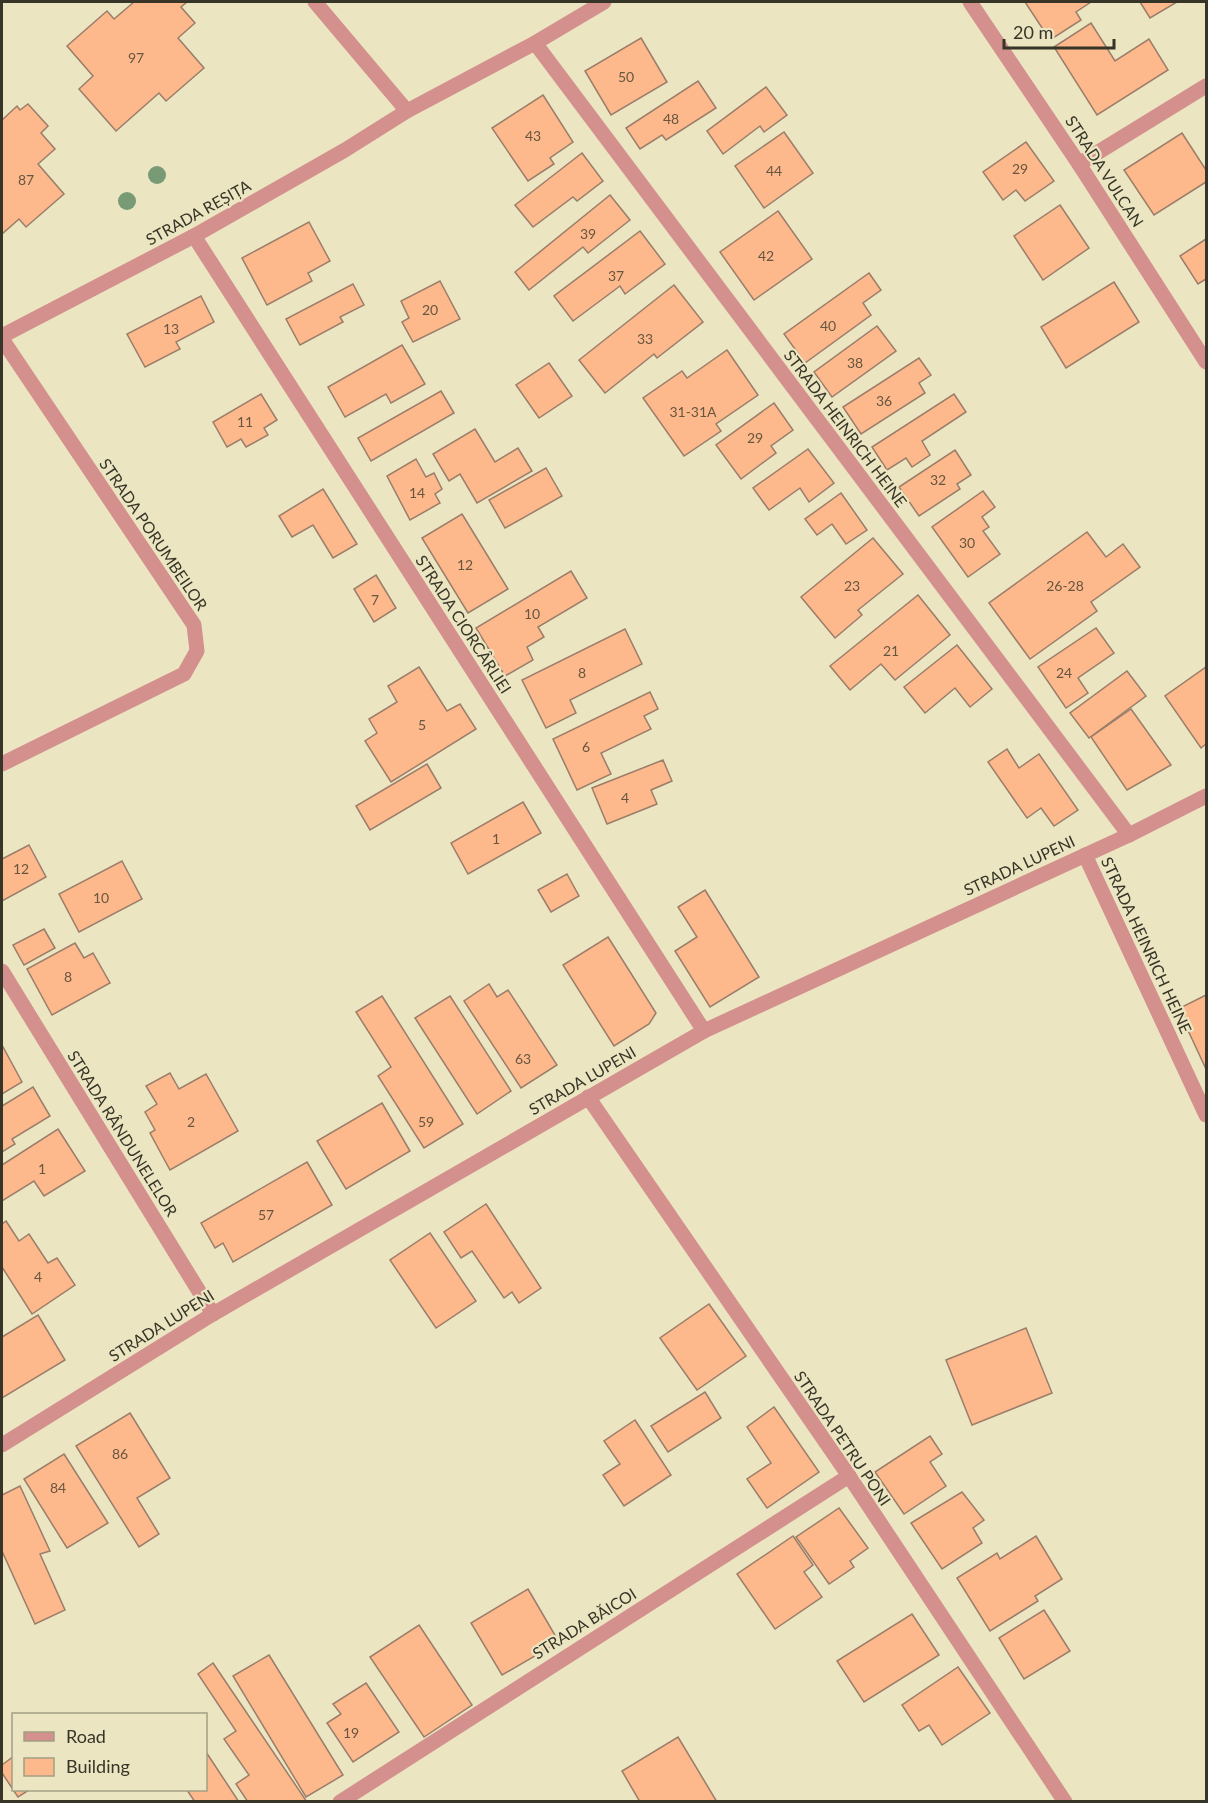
<svg xmlns="http://www.w3.org/2000/svg" width="1208" height="1803" viewBox="0 0 1208 1803" font-family="Lato,sans-serif">
<style>
.building{fill:#fdb98b;stroke:#9b7d6a;stroke-width:1.5}
.lines{fill:none;stroke-linecap:round;stroke-linejoin:round}
.minor{stroke:#d3908d;stroke-width:15}
.tree{fill:#789a75}
.labels{text-anchor:middle;dominant-baseline:central;stroke-width:4.5;stroke-linejoin:round;paint-order:stroke}
.number-label{font-size:14px;fill:#685640}
.street-label{font-size:16px;fill:#373527;stroke:#ebe5c2}
</style>
<rect width="100%" height="100%" fill="#ebe5c2"/>
<!-- building -->
<g class="building">
<polygon points="134,2 187,2 181,7 195,23 178,38 204,68 166,101 159,93 116,131 79,89 93,76 67,46 107,11 114,19"/>
<polygon points="1025,2 1091,2 1076,12 1081,20 1050,40"/>
<polygon points="1140,2 1177,2 1150,18"/>
<polygon points="1091,23 1115,61 1149,39 1168,70 1097,115 1054,47"/>
<polygon points="641,38 667,82 611,115 585,71"/>
<polygon points="698,81 716,108 666,140 662,135 640,149 626,128"/>
<polygon points="766,87 787,115 764,132 760,126 723,154 707,131"/>
<polygon points="543,95 573,142 550,158 554,164 528,181 492,128"/>
<polygon points="28,104 48,126 41,133 55,149 38,164 64,194 26,227 19,219 2,234 2,120 17,106 20,110"/>
<polygon points="784,132 813,173 764,208 735,166"/>
<polygon points="1182,133 1206,170 1206,182 1154,215 1124,170"/>
<polygon points="1026,142 1054,181 1025,201 1016,190 1003,200 983,172"/>
<polygon points="582,153 603,181 577,201 573,197 533,227 515,205"/>
<polygon points="610,195 630,220 588,253 583,247 529,290 515,272"/>
<polygon points="1060,205 1089,248 1043,280 1014,236"/>
<polygon points="778,211 812,259 754,300 720,252"/>
<polygon points="309,222 330,261 308,273 312,281 267,305 242,258"/>
<polygon points="640,231 665,264 625,294 620,286 573,321 554,296"/>
<polygon points="1206,239 1206,279 1198,284 1180,256"/>
<polygon points="869,273 881,290 863,303 871,315 805,363 784,334"/>
<polygon points="440,281 460,319 413,342 402,322 409,318 401,301"/>
<polygon points="1114,282 1139,322 1066,368 1041,327"/>
<polygon points="353,284 364,305 340,317 343,322 300,345 286,319"/>
<polygon points="674,285 703,322 657,358 654,354 605,393 579,360"/>
<polygon points="201,296 214,322 176,342 180,349 145,367 127,334"/>
<polygon points="877,326 896,351 832,397 814,372"/>
<polygon points="402,345 425,384 391,403 386,394 345,417 328,387"/>
<polygon points="727,350 758,395 716,424 721,431 684,456 643,398 682,371 687,378"/>
<polygon points="919,358 931,375 919,383 925,393 861,434 843,407"/>
<polygon points="549,363 572,396 539,418 516,385"/>
<polygon points="441,391 454,413 371,461 358,438"/>
<polygon points="261,394 277,420 264,428 268,435 246,447 241,439 227,447 213,422"/>
<polygon points="954,394 966,412 922,441 930,455 912,467 906,458 887,470 872,447"/>
<polygon points="774,403 793,430 771,446 776,453 741,479 716,445"/>
<polygon points="475,429 495,462 518,448 532,471 477,503 460,474 449,481 433,454"/>
<polygon points="808,449 834,483 809,502 800,488 769,510 753,488"/>
<polygon points="955,450 971,475 957,484 960,489 919,516 899,487"/>
<polygon points="416,459 426,477 434,473 442,489 435,494 440,503 410,520 387,476"/>
<polygon points="546,468 562,496 505,528 489,500"/>
<polygon points="323,489 357,544 333,558 313,525 292,537 279,516"/>
<polygon points="983,491 995,507 982,517 989,527 983,531 1000,554 968,577 932,527"/>
<polygon points="841,493 867,530 846,544 832,524 817,535 805,519"/>
<polygon points="462,514 508,589 468,613 422,538"/>
<polygon points="1087,532 1106,557 1123,544 1140,567 1091,602 1097,611 1030,659 989,603"/>
<polygon points="873,538 903,574 858,610 862,615 835,638 801,597"/>
<polygon points="571,571 587,598 538,627 544,637 527,647 533,660 505,676 476,628"/>
<polygon points="376,575 396,608 374,622 354,589"/>
<polygon points="918,595 950,635 895,680 881,664 850,690 830,666"/>
<polygon points="1096,628 1114,653 1078,678 1088,693 1066,708 1038,667"/>
<polygon points="625,629 642,664 570,700 576,713 546,728 522,680"/>
<polygon points="957,645 992,689 970,707 955,688 925,713 904,687"/>
<polygon points="419,667 447,711 460,704 476,729 391,782 365,741 377,733 369,719 397,702 388,686"/>
<polygon points="1206,667 1206,744 1201,748 1165,696"/>
<polygon points="1127,671 1146,696 1089,738 1070,713"/>
<polygon points="650,692 658,709 644,716 651,729 601,753 611,774 577,790 553,739"/>
<polygon points="1131,709 1171,765 1127,790 1091,737"/>
<polygon points="1007,749 1019,768 1039,754 1078,810 1054,826 1041,808 1027,818 988,762"/>
<polygon points="663,760 672,781 651,790 657,804 607,824 592,788"/>
<polygon points="427,764 441,788 370,830 356,806"/>
<polygon points="523,802 541,833 468,874 451,843"/>
<polygon points="29,845 46,877 2,901 2,859"/>
<polygon points="122,861 142,899 79,932 59,894"/>
<polygon points="567,874 579,896 551,912 538,890"/>
<polygon points="705,890 759,977 710,1007 675,951 697,937 678,907"/>
<polygon points="44,929 55,948 24,965 13,945"/>
<polygon points="608,937 656,1013 649,1024 614,1046 563,965"/>
<polygon points="75,943 84,958 93,953 110,983 52,1015 27,969"/>
<polygon points="489,984 497,997 508,990 557,1065 521,1088 464,1001"/>
<polygon points="1206,995 1206,1069 1178,1009"/>
<polygon points="382,996 463,1124 424,1148 378,1076 391,1067 356,1012"/>
<polygon points="450,996 511,1091 477,1114 415,1018"/>
<polygon points="2,1045 22,1082 2,1094"/>
<polygon points="170,1073 179,1089 206,1074 238,1131 170,1170 150,1133 155,1130 145,1112 157,1104 146,1086"/>
<polygon points="33,1087 50,1116 12,1139 15,1144 2,1152 2,1106"/>
<polygon points="382,1103 410,1151 346,1189 317,1141"/>
<polygon points="58,1129 85,1171 44,1196 34,1181 2,1201 2,1165"/>
<polygon points="307,1162 332,1205 233,1262 223,1243 215,1248 201,1223"/>
<polygon points="486,1204 541,1288 519,1303 512,1292 504,1298 472,1251 461,1258 444,1232"/>
<polygon points="6,1221 19,1241 29,1234 48,1263 57,1258 75,1285 32,1314 2,1267 2,1224"/>
<polygon points="430,1233 476,1301 436,1328 390,1260"/>
<polygon points="709,1304 746,1356 697,1390 660,1338"/>
<polygon points="38,1315 65,1360 2,1398 2,1337"/>
<polygon points="1026,1328 1052,1393 972,1425 946,1360"/>
<polygon points="705,1392 721,1418 668,1452 651,1426"/>
<polygon points="774,1407 819,1472 767,1508 747,1479 771,1463 747,1427"/>
<polygon points="130,1413 170,1478 137,1498 159,1534 139,1547 76,1446"/>
<polygon points="635,1420 671,1475 624,1506 603,1475 620,1464 604,1441"/>
<polygon points="930,1436 942,1454 930,1462 946,1486 904,1514 875,1472"/>
<polygon points="64,1454 108,1523 67,1548 24,1479"/>
<polygon points="20,1486 50,1551 40,1554 65,1610 35,1624 2,1551 2,1495"/>
<polygon points="962,1492 984,1520 973,1528 982,1543 942,1569 911,1523"/>
<polygon points="839,1508 868,1548 850,1561 854,1567 829,1584 796,1537"/>
<polygon points="793,1536 813,1565 804,1572 822,1597 775,1629 737,1574"/>
<polygon points="1036,1536 1062,1579 1035,1596 1038,1601 990,1631 957,1578 997,1553 1000,1559"/>
<polygon points="528,1589 559,1642 502,1675 471,1623"/>
<polygon points="1044,1610 1070,1651 1024,1679 999,1638"/>
<polygon points="912,1614 939,1655 864,1702 837,1661"/>
<polygon points="419,1625 472,1705 424,1737 370,1657"/>
<polygon points="269,1655 343,1775 306,1797 233,1676"/>
<polygon points="213,1663 307,1802 248,1802 236,1784 249,1775 224,1739 236,1731 198,1674"/>
<polygon points="958,1667 990,1713 942,1745 929,1725 919,1731 902,1705"/>
<polygon points="366,1683 399,1732 353,1762 327,1723 341,1714 333,1704"/>
<polygon points="678,1737 717,1802 640,1802 622,1771"/>
<polygon points="206,1752 239,1802 195,1802 187,1790 206,1790"/>
<polygon points="14,1756 14,1790 29,1790 18,1797 2,1773 2,1765"/>
</g>
<g class="lines">
<!-- minor -->
<g class="minor">
<polyline points="315,2 407,111"/>
<polyline points="970,2 1079,164 1206,362"/>
<polyline points="535,43 1129,835"/>
<polyline points="1079,164 1206,86"/>
<polyline points="194,236 704,1031"/>
<polyline points="2,336 194,236 345,150 407,111 535,43 604,2"/>
<polyline points="2,339 194,625 197,651 184,674 2,764"/>
<polyline points="1085,855 1206,1115"/>
<polyline points="2,971 213,1314"/>
<polyline points="588,1097 849,1476 1065,1802"/>
<polyline points="2,1445 213,1314 704,1031 1129,835 1206,796"/>
<polyline points="340,1802 849,1476"/>
</g>
</g>
<!-- trees -->
<g class="tree">
<circle cx="157" cy="175" r="9"/>
<circle cx="127" cy="201" r="9"/>
</g>
<g class="labels">
<!-- number labels -->
<g class="number-label">
<text x="136" y="57">97</text>
<text x="626" y="76">50</text>
<text x="671" y="118">48</text>
<text x="533" y="135">43</text>
<text x="1020" y="168">29</text>
<text x="774" y="170">44</text>
<text x="26" y="179">87</text>
<text x="588" y="233">39</text>
<text x="766" y="255">42</text>
<text x="616" y="275">37</text>
<text x="430" y="309">20</text>
<text x="828" y="325">40</text>
<text x="171" y="328">13</text>
<text x="645" y="338">33</text>
<text x="855" y="362">38</text>
<text x="884" y="400">36</text>
<text x="693" y="411">31-31A</text>
<text x="245" y="421">11</text>
<text x="755" y="437">29</text>
<text x="938" y="479">32</text>
<text x="417" y="492">14</text>
<text x="967" y="542">30</text>
<text x="465" y="564">12</text>
<text x="852" y="585">23</text>
<text x="1065" y="585">26-28</text>
<text x="375" y="599">7</text>
<text x="532" y="613">10</text>
<text x="891" y="650">21</text>
<text x="582" y="672">8</text>
<text x="1064" y="672">24</text>
<text x="422" y="724">5</text>
<text x="586" y="746">6</text>
<text x="625" y="797">4</text>
<text x="496" y="838">1</text>
<text x="21" y="868">12</text>
<text x="101" y="897">10</text>
<text x="68" y="976">8</text>
<text x="523" y="1058">63</text>
<text x="191" y="1121">2</text>
<text x="426" y="1121">59</text>
<text x="42" y="1168">1</text>
<text x="266" y="1214">57</text>
<text x="38" y="1276">4</text>
<text x="120" y="1453">86</text>
<text x="58" y="1487">84</text>
<text x="351" y="1732">19</text>
</g>
<!-- street labels -->
<g class="street-label">
<text transform="translate(1105 171) rotate(57)">STRADA VULCAN</text>
<text transform="translate(198 212) rotate(-29)">STRADA REȘIȚA</text>
<text transform="translate(846 428) rotate(53)">STRADA HEINRICH HEINE</text>
<text transform="translate(154 534) rotate(56)">STRADA PORUMBEILOR</text>
<text transform="translate(464 624) rotate(57)">STRADA CIORCÂRLIEI</text>
<text transform="translate(1019 865) rotate(-25)">STRADA LUPENI</text>
<text transform="translate(1147 945) rotate(65)">STRADA HEINRICH HEINE</text>
<text transform="translate(582 1080) rotate(-30)">STRADA LUPENI</text>
<text transform="translate(123 1133) rotate(58)">STRADA RÂNDUNELELOR</text>
<text transform="translate(161 1325) rotate(-32)">STRADA LUPENI</text>
<text transform="translate(843 1438) rotate(56)">STRADA PETRU PONI</text>
<text transform="translate(584 1623) rotate(-32)">STRADA BĂICOI</text>
</g>
</g>
<!-- border -->
<rect width="1208" height="1803" fill="none" stroke="#373527" stroke-width="6"/>
<!-- legend -->
<rect x="12" y="1713" width="195" height="78" fill="#ebe5c2" stroke="#a39f84" stroke-width="1.5"/>
<rect x="24" y="1732" width="30" height="9" fill="#d3908d" stroke="#a39f84" stroke-width="1.5"/>
<text x="66" y="1743" font-size="18" fill="#373527">Road</text>
<rect x="24" y="1758" width="30" height="18" fill="#fdb98b" stroke="#a39f84" stroke-width="1.5"/>
<text x="66" y="1773" font-size="18" fill="#373527">Building</text>
<!-- scale -->
<path d="M1004 39v9h110v-9" fill="none" stroke="#373527" stroke-width="3"/>
<text x="1013" y="39" font-size="18" fill="#373527" stroke="#ebe5c2" stroke-width="4.5" paint-order="stroke">20 m</text>
</svg>
